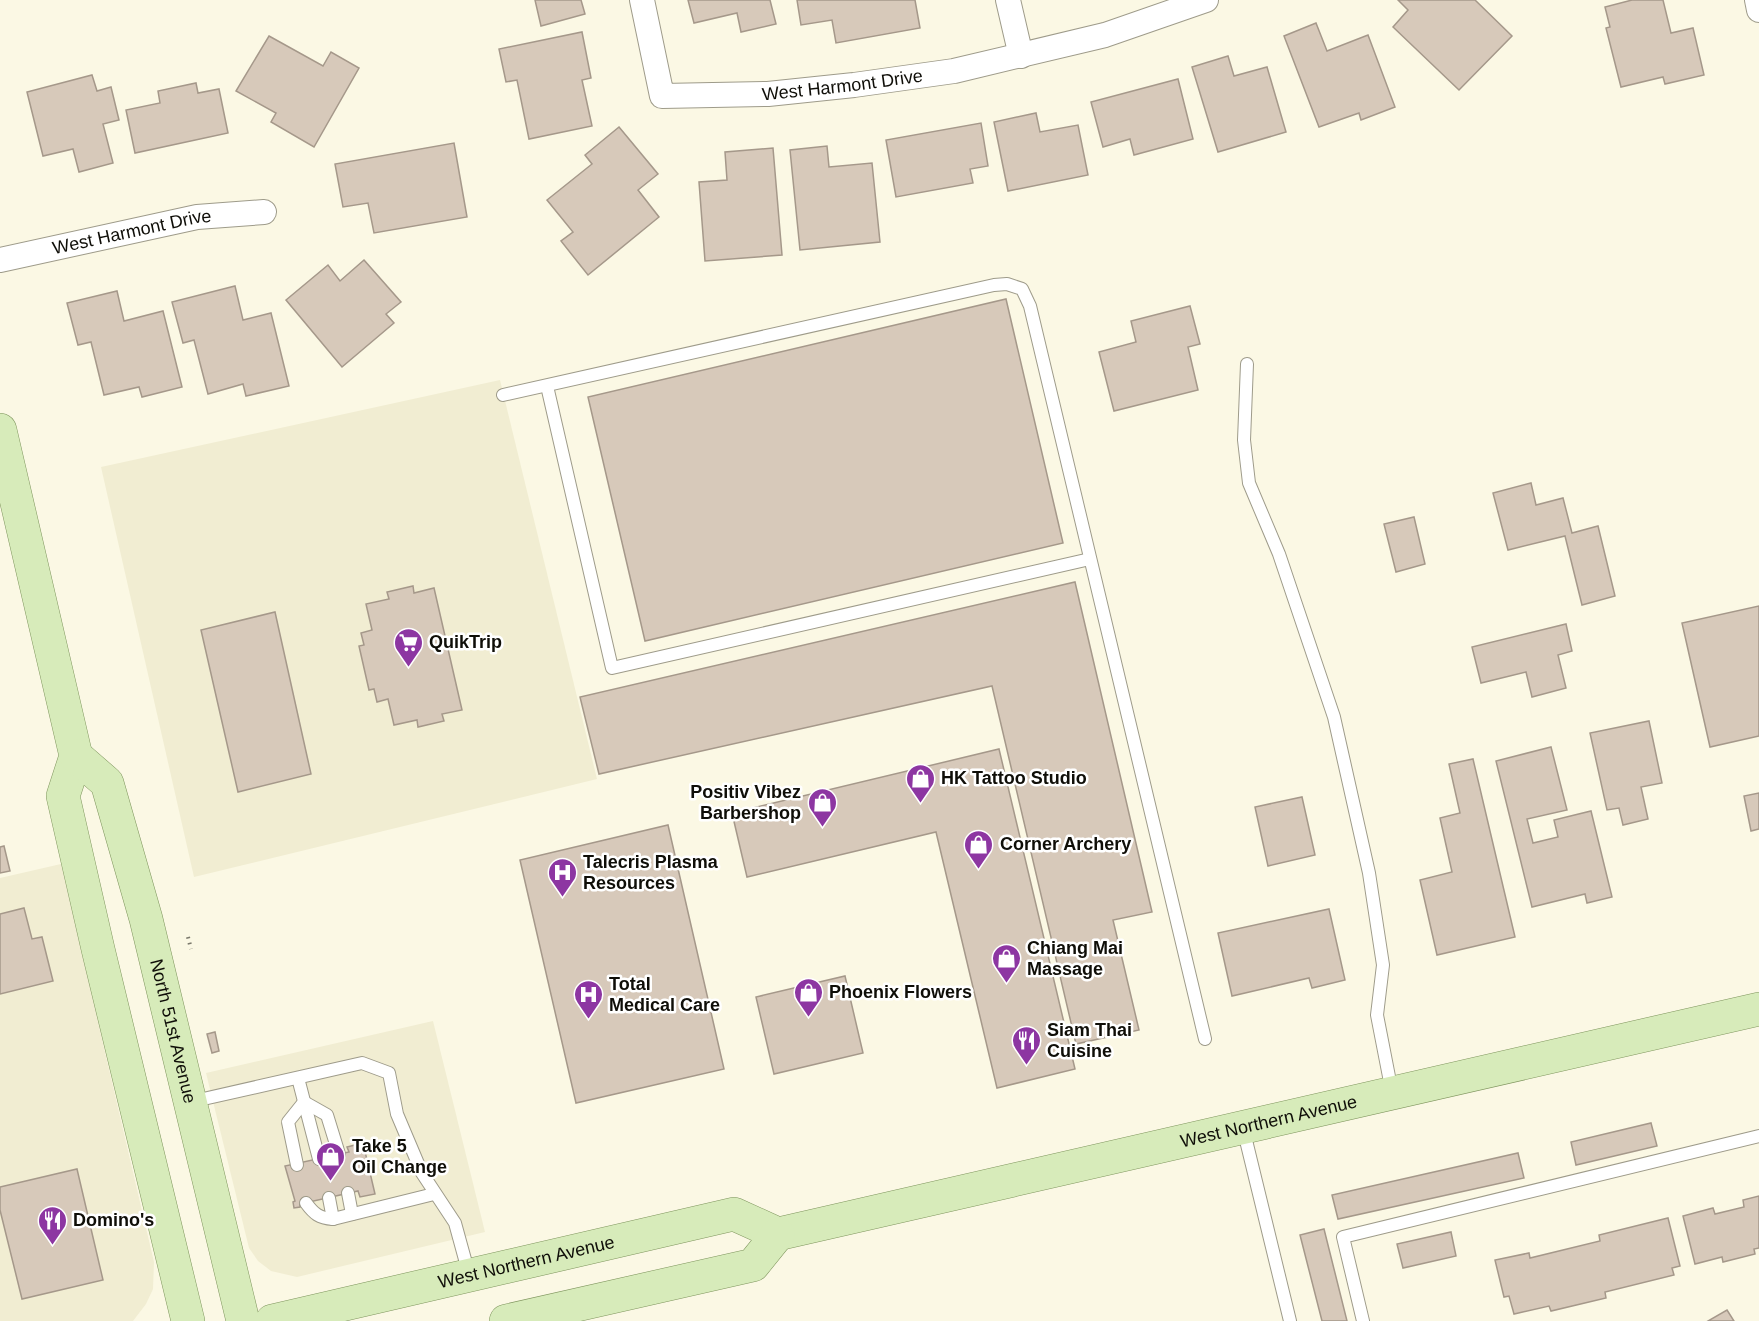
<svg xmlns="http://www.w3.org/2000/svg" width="1759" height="1321" viewBox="0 0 1759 1321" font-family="Arial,sans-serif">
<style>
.built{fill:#f1edd2}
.building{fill:#d7c9ba;stroke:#a5988a;stroke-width:1.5}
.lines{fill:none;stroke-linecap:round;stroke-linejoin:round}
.lane-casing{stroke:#9e9b8a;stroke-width:14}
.street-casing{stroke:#9e9b8a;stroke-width:26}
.primary-casing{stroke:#7f955e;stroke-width:34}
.path{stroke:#7b796c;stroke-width:4;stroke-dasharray:1.5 4.5;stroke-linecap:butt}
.lane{stroke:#fff;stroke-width:12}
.street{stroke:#fff;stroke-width:24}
.primary{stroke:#d7ebba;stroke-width:33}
.labels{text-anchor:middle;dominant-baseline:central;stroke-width:5;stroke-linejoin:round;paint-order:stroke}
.street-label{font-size:18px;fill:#0f0e08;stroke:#fff}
.poi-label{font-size:18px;font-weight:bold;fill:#0f0e08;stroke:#fff;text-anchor:start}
</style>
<rect width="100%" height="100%" fill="#fbf8e4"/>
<!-- built -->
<g class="built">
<polygon points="500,380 597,779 194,877 101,467"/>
<polygon points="61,864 154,1262 153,1289 146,1304 133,1321 0,1321 0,878"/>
<polygon points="433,1021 485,1232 297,1277 271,1271 258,1261 249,1248 206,1073"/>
</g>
<!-- building -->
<g class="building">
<polygon points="535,0 581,0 585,14 541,26"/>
<polygon points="688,0 770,0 776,24 741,32 737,13 694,23"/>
<polygon points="797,0 915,0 920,28 836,43 832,20 801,25"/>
<polygon points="1398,0 1475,0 1512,36 1459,90 1393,27 1408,10"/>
<polygon points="1632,0 1663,0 1671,33 1693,28 1704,75 1665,84 1663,77 1621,87 1606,28 1610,27 1605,7"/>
<polygon points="1316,23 1327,51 1368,35 1395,107 1361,120 1359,113 1319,127 1284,36"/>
<polygon points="582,32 591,78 582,80 592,126 529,139 517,80 506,82 499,49"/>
<polygon points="269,36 323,66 331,52 359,68 314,147 271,122 276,113 236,91"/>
<polygon points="1228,56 1234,76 1267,67 1286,132 1218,152 1192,67"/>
<polygon points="92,75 97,91 111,87 119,120 103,124 113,163 79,172 73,149 43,156 27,92"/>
<polygon points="1178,79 1193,139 1134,155 1130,139 1103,147 1091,102"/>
<polygon points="196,83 198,93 219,89 228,133 135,153 126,110 160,103 158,91"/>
<polygon points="1036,113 1040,132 1078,125 1088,175 1008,191 994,122"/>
<polygon points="981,123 988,166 970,169 973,183 896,197 886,140"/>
<polygon points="619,127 658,174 638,190 659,217 588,275 561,241 573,232 547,200 592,164 585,155"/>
<polygon points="454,143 467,217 374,233 368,203 343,207 335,164"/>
<polygon points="827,146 829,167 872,163 880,242 800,250 790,150"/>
<polygon points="773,148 782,255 705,261 699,182 727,180 725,152"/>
<polygon points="364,260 401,302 386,314 394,323 342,367 286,300 328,265 340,281"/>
<polygon points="235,286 243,320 271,313 289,386 246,396 243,384 208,394 194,340 183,343 172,302"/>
<polygon points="117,291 124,321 163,311 182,387 142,397 139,387 104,395 91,342 78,345 67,303"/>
<polygon points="1006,299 1063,543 645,641 588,397"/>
<polygon points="1190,306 1200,344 1188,347 1198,390 1114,411 1099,352 1136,342 1131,321"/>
<polygon points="1531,483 1536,505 1563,498 1572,533 1598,526 1615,596 1582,605 1565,536 1508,550 1493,493"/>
<polygon points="1414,517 1425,564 1396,572 1384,524"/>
<polygon points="1075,582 1152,912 1113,920 1139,1030 1076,1044 992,686 599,774 580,697"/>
<polygon points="413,586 414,593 434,588 462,710 442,714 444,721 418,727 417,720 394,725 388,699 377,702 374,689 369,690 359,646 364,645 361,633 372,630 366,604 389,599 387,592"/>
<polygon points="1759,606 1759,736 1710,747 1682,623"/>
<polygon points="275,612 311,774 238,792 201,630"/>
<polygon points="1566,624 1572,651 1558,655 1566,688 1532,697 1526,672 1481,683 1472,647"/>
<polygon points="1649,721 1662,783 1641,787 1648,819 1623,825 1619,808 1607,810 1590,733"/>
<polygon points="1551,747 1567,810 1527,819 1533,843 1558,837 1554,820 1591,811 1612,897 1587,903 1585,894 1532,907 1496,761"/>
<polygon points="999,749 1075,1069 997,1088 936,832 747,877 732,813"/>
<polygon points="1473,759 1515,937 1437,955 1420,880 1452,872 1440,818 1460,813 1449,764"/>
<polygon points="1759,793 1759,829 1751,831 1744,796"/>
<polygon points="1302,797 1315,855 1268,866 1255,807"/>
<polygon points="668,825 724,1069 576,1103 520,860"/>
<polygon points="4,846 10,871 0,873 0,847"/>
<polygon points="24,908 32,939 42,937 53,981 0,994 0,914"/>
<polygon points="1329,909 1345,980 1312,988 1309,978 1232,996 1218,933"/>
<polygon points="845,976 863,1053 774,1074 756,997"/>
<polygon points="215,1032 219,1051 212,1053 207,1034"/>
<polygon points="1651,1123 1657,1146 1576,1165 1571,1142"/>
<polygon points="363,1143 375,1194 360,1197 358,1191 300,1204 300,1207 294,1208 293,1202 295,1201 285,1166 349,1152 347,1147"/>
<polygon points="1518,1153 1524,1178 1338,1219 1332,1195"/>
<polygon points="77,1169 103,1280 22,1299 0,1210 0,1187"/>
<polygon points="1759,1196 1759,1248 1754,1249 1755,1254 1723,1262 1722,1257 1695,1264 1683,1216 1713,1208 1715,1214 1744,1207 1743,1200"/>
<polygon points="1668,1218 1680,1266 1672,1268 1674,1275 1605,1292 1606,1298 1551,1311 1549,1306 1514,1314 1509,1296 1504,1297 1495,1260 1529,1253 1530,1258 1600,1241 1599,1235"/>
<polygon points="1324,1229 1347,1321 1322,1321 1300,1235"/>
<polygon points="1451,1232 1456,1256 1403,1268 1397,1244"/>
<polygon points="1727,1310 1734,1321 1708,1321"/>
</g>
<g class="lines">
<defs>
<g id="lane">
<polyline points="1247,364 1244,440 1249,483 1279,554 1334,717 1369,873 1383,965 1377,1015 1392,1092"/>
<polyline points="547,386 612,668 1090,559"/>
<polyline points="503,395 994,285 1007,284 1022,289 1030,306 1205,1039"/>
<polyline points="298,1078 319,1159"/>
<polyline points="190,1102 362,1063 389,1073 397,1114 422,1173 455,1223 469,1274"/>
<polyline points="304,1102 327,1115 339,1154"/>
<polyline points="1243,1128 1290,1321"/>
<polyline points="297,1165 288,1122 304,1102"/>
<polyline points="348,1193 352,1214"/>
<polyline points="329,1198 333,1219"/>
<path d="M306,1203c8,11 13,15 27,16l101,-25"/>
<polyline points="1363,1321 1343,1237 1759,1136"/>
</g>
<g id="street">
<path id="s1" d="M642,0l20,96 106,-2 86,-9 100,-14 151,-36 101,-35"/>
<polyline points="1008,0 1021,56"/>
<polyline points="1757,0 1759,10"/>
<path id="s2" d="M0,260l197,-43 67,-5"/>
</g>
<g id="primary">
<polyline points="0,430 76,756 63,796 98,949 188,1321"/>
<path id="s3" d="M76,756l31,27 39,136 97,402"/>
<path id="s4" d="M272,1321l462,-107 44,20 981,-225"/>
<polyline points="506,1321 753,1265 778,1234"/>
</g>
</defs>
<!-- lane casing -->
<use href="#lane" class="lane-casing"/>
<!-- street casing -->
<use href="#street" class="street-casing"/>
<!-- primary casing -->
<use href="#primary" class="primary-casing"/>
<!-- path -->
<polyline class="path" points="188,937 191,949"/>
<!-- lane -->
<use href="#lane" class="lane"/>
<!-- street -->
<use href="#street" class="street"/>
<!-- primary -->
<use href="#primary" class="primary"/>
</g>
<!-- icons -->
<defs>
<symbol id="supermarket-pin" viewBox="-11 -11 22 30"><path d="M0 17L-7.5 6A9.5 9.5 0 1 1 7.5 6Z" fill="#8d36a2" stroke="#fff"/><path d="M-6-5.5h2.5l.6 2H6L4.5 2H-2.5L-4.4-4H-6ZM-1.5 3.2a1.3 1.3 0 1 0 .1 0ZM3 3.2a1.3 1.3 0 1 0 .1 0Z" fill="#fff"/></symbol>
<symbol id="shop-pin" viewBox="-11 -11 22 30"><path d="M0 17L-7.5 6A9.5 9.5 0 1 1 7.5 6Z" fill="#8d36a2" stroke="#fff"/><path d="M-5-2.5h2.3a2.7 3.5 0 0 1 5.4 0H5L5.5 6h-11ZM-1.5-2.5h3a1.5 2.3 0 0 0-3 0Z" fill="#fff"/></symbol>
<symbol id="hospital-pin" viewBox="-11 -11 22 30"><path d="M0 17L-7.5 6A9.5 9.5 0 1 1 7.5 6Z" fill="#8d36a2" stroke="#fff"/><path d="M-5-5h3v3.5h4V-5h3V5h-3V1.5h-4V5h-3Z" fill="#fff"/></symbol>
<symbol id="restaurant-pin" viewBox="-11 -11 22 30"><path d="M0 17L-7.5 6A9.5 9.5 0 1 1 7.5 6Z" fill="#8d36a2" stroke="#fff"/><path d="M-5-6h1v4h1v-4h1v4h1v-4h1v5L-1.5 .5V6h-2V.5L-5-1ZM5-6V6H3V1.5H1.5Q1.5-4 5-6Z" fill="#fff"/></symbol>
</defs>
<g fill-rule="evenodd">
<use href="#supermarket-pin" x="392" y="626" width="33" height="45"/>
<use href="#shop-pin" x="904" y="762" width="33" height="45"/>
<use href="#shop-pin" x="806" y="786" width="33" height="45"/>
<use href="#shop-pin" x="962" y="828" width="33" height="45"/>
<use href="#hospital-pin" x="546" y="856" width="33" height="45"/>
<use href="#shop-pin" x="990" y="942" width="33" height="45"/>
<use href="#shop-pin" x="792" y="976" width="33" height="45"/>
<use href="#hospital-pin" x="572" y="978" width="33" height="45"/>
<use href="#restaurant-pin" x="1010" y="1024" width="33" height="45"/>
<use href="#shop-pin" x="314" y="1140" width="33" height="45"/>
<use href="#restaurant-pin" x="36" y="1204" width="33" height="45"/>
</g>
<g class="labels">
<!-- street labels -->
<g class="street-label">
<text stroke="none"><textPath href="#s1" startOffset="279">West Harmont Drive</textPath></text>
<text stroke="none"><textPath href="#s2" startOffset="135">West Harmont Drive</textPath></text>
<text stroke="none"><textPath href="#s3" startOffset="298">North 51st Avenue</textPath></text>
<text stroke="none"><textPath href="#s4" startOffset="1026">West Northern Avenue</textPath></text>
<text stroke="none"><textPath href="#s4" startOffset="261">West Northern Avenue</textPath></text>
</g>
<!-- poi labels -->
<g class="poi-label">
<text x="429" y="642">QuikTrip</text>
<text x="941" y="778">HK Tattoo Studio</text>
<text x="801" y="792" text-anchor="end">Positiv Vibez<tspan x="801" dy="21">Barbershop</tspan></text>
<text x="1000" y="844">Corner Archery</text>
<text x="583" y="862">Talecris Plasma<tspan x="583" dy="21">Resources</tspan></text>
<text x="1027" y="948">Chiang Mai<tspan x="1027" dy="21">Massage</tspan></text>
<text x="609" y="984">Total<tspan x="609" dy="21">Medical Care</tspan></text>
<text x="829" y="992">Phoenix Flowers</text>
<text x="1047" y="1030">Siam Thai<tspan x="1047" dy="21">Cuisine</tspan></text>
<text x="352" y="1146">Take 5<tspan x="352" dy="21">Oil Change</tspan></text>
<text x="73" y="1220">Domino's</text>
</g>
</g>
</svg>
